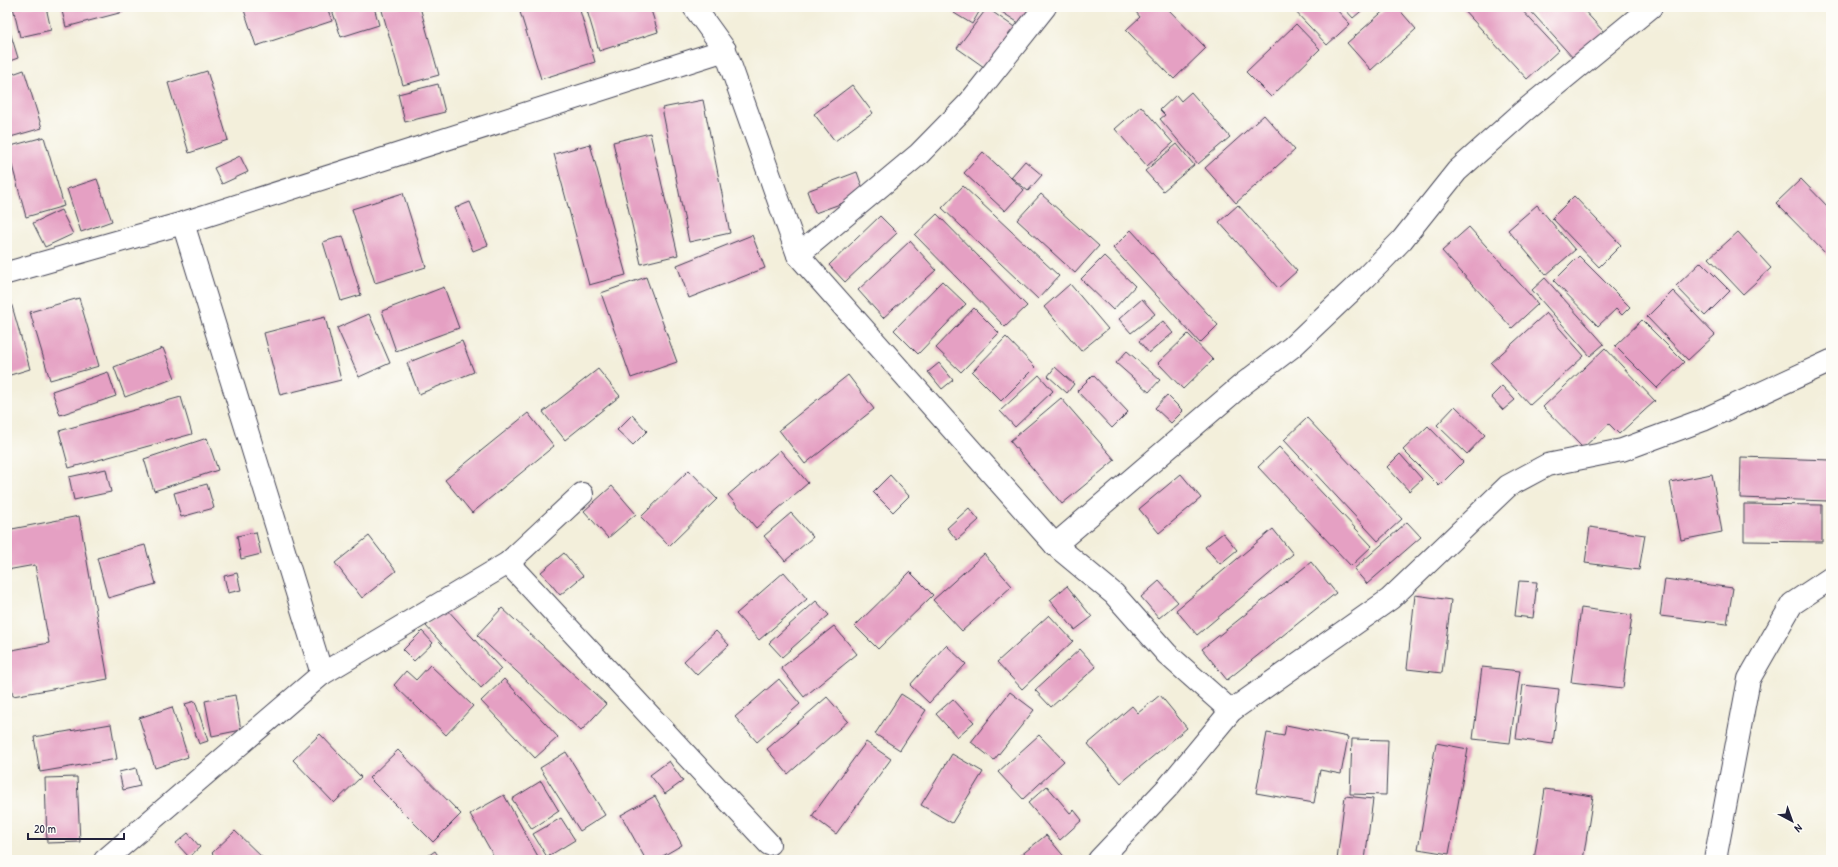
<svg xmlns="http://www.w3.org/2000/svg" width="1838" height="867" viewBox="0 0 1838 867" font-family="'Patrick Hand',sans-serif">
<style>
.building{fill:#e5a0c3}
.lines{fill:none;stroke-linecap:round;stroke-linejoin:round}
.minor-casing{stroke:#414153;stroke-width:24}
.minor{stroke:#fff;stroke-width:22}
</style>
<rect width="100%" height="100%" fill="#fdfcf7"/>
<filter id="ink" filterUnits="userSpaceOnUse"><feTurbulence type="fractalNoise" baseFrequency=".025" numOctaves="2"/><feDisplacementMap in="SourceGraphic" scale="8" xChannelSelector="R" yChannelSelector="G"/><feConvolveMatrix kernelMatrix="1 2 1 2 8 2 1 2 1" color-interpolation-filters="sRGB"/></filter>
<filter id="wash" filterUnits="userSpaceOnUse"><feTurbulence type="fractalNoise" baseFrequency=".012" numOctaves="4" result="noise"/><feDisplacementMap in="SourceGraphic" scale="16" xChannelSelector="R" yChannelSelector="G"/><feGaussianBlur stdDeviation="0.9" result="paint"/><feColorMatrix in="noise" values="0 0 0 0 0 0 0 0 0 0 0 0 0 0 0 0 0 1.4 0 .05"/><feComposite in="paint" operator="in"/></filter>
<g filter="url(#wash)">
<rect width="100%" height="100%" fill="#f3efdb"/>
<g id="blocks">
<!-- building -->
<g class="building">
<polygon points="13,7 46,7 51,30 20,37"/>
<polygon points="61,7 121,7 123,12 66,27"/>
<polygon points="243,7 327,7 332,21 256,46"/>
<polygon points="331,7 374,7 379,25 341,37"/>
<polygon points="381,7 420,7 439,75 403,85"/>
<polygon points="536,7 579,7 595,62 541,79 520,12"/>
<polygon points="586,7 650,7 658,32 599,51"/>
<polygon points="958,7 982,7 972,24 954,13"/>
<polygon points="994,7 1038,7 1025,27"/>
<polygon points="1141,7 1166,7 1206,48 1174,79 1126,30 1140,17 1136,12"/>
<polygon points="1291,7 1334,7 1350,24 1327,45"/>
<polygon points="1343,7 1366,7 1353,18"/>
<polygon points="1388,7 1397,7 1416,29 1371,70 1347,43"/>
<polygon points="1461,7 1519,7 1559,50 1527,79"/>
<polygon points="1527,7 1581,7 1604,32 1574,59"/>
<polygon points="987,8 1020,31 991,72 957,48"/>
<polygon points="7,22 18,58 7,62"/>
<polygon points="1296,24 1320,49 1271,97 1246,72"/>
<polygon points="24,70 42,128 7,138 7,76"/>
<polygon points="207,71 228,140 189,153 168,83"/>
<polygon points="438,84 445,112 405,122 398,94"/>
<polygon points="852,85 873,113 835,141 814,114"/>
<polygon points="1191,92 1230,137 1198,164 1160,119 1165,115 1160,110 1176,95 1181,101"/>
<polygon points="703,100 730,233 689,242 662,108"/>
<polygon points="1141,106 1173,143 1147,166 1115,129"/>
<polygon points="1264,115 1295,150 1236,203 1205,168"/>
<polygon points="650,133 678,255 641,264 613,142"/>
<polygon points="44,137 64,206 26,217 7,147"/>
<polygon points="590,144 626,275 589,285 554,154"/>
<polygon points="1177,144 1194,165 1163,191 1145,171"/>
<polygon points="983,152 1024,190 1005,211 964,173"/>
<polygon points="240,156 248,172 222,184 214,168"/>
<polygon points="1025,161 1042,175 1028,191 1011,177"/>
<polygon points="857,172 865,195 815,213 807,191"/>
<polygon points="97,179 112,221 81,232 67,189"/>
<polygon points="1801,179 1831,210 1831,259 1776,203"/>
<polygon points="963,186 1059,276 1038,299 942,208"/>
<polygon points="403,193 426,267 375,283 352,209"/>
<polygon points="1041,194 1099,246 1075,273 1017,220"/>
<polygon points="1574,196 1621,245 1599,267 1552,218"/>
<polygon points="470,202 488,245 473,251 455,208"/>
<polygon points="1238,205 1297,271 1278,288 1219,222"/>
<polygon points="1537,205 1575,250 1546,275 1508,230"/>
<polygon points="61,210 73,234 45,247 33,223"/>
<polygon points="937,214 1027,306 1005,327 915,235"/>
<polygon points="880,216 897,233 845,282 829,265"/>
<polygon points="1469,227 1538,304 1512,328 1442,251"/>
<polygon points="1131,230 1218,325 1200,343 1113,248"/>
<polygon points="1738,232 1771,268 1743,294 1709,258"/>
<polygon points="752,235 765,268 689,298 677,265"/>
<polygon points="343,236 361,295 341,301 323,242"/>
<polygon points="910,241 936,270 883,318 858,290"/>
<polygon points="1104,256 1135,286 1113,310 1081,279"/>
<polygon points="1579,256 1630,307 1622,315 1616,309 1598,326 1554,281"/>
<polygon points="1701,262 1730,291 1705,316 1676,286"/>
<polygon points="646,277 677,362 631,378 601,293"/>
<polygon points="1545,278 1604,344 1590,356 1532,290"/>
<polygon points="942,281 966,304 918,354 894,330"/>
<polygon points="1070,284 1108,329 1081,351 1044,307"/>
<polygon points="444,287 459,328 396,351 382,311"/>
<polygon points="1673,291 1715,335 1688,360 1647,317"/>
<polygon points="79,298 99,366 50,380 30,312"/>
<polygon points="10,299 30,369 7,376 7,300"/>
<polygon points="1142,299 1155,314 1131,333 1119,319"/>
<polygon points="974,308 999,333 961,372 936,348"/>
<polygon points="1546,313 1584,356 1530,405 1491,363"/>
<polygon points="369,314 390,363 359,377 337,328"/>
<polygon points="325,317 341,380 280,395 264,333"/>
<polygon points="1642,320 1684,362 1657,388 1615,346"/>
<polygon points="1163,321 1173,333 1149,353 1139,341"/>
<polygon points="1188,334 1213,360 1183,389 1158,363"/>
<polygon points="1006,337 1035,367 1001,401 972,372"/>
<polygon points="462,341 474,372 419,394 407,363"/>
<polygon points="163,348 175,378 125,397 114,367"/>
<polygon points="1605,348 1655,401 1619,434 1609,424 1583,448 1543,407"/>
<polygon points="1127,351 1160,380 1149,392 1116,363"/>
<polygon points="939,363 953,380 942,389 928,372"/>
<polygon points="1055,367 1074,384 1067,393 1048,376"/>
<polygon points="598,369 620,396 565,440 543,412"/>
<polygon points="108,372 116,396 60,415 52,391"/>
<polygon points="848,375 874,409 805,464 779,430"/>
<polygon points="1039,375 1053,391 1015,427 1000,411"/>
<polygon points="1093,375 1128,412 1112,428 1077,391"/>
<polygon points="1502,386 1515,400 1503,410 1491,397"/>
<polygon points="1167,395 1183,411 1171,423 1155,408"/>
<polygon points="181,397 192,434 69,468 59,431"/>
<polygon points="1061,398 1115,460 1062,504 1010,441"/>
<polygon points="1455,406 1485,435 1467,454 1437,425"/>
<polygon points="528,413 554,446 472,513 445,480"/>
<polygon points="632,415 647,431 633,445 617,430"/>
<polygon points="1307,418 1402,519 1378,541 1284,440"/>
<polygon points="1428,426 1463,462 1439,486 1403,450"/>
<polygon points="207,438 218,470 154,491 144,459"/>
<polygon points="1279,447 1372,546 1351,566 1258,467"/>
<polygon points="780,450 808,483 756,528 728,495"/>
<polygon points="1400,454 1422,479 1409,491 1387,467"/>
<polygon points="1741,457 1830,460 1828,501 1740,498"/>
<polygon points="106,469 111,492 74,500 69,477"/>
<polygon points="689,470 717,499 669,546 641,517"/>
<polygon points="1181,474 1201,498 1159,533 1139,509"/>
<polygon points="1712,474 1722,532 1681,540 1670,482"/>
<polygon points="890,475 909,496 893,512 873,492"/>
<polygon points="207,484 214,508 181,517 174,493"/>
<polygon points="612,486 636,514 608,538 584,511"/>
<polygon points="1744,504 1822,505 1822,542 1744,541"/>
<polygon points="969,508 979,520 957,540 947,528"/>
<polygon points="791,513 813,537 785,561 764,536"/>
<polygon points="79,516 108,679 13,696 7,664 7,651 49,643 35,565 7,570 7,530"/>
<polygon points="1407,522 1421,537 1367,584 1354,569"/>
<polygon points="1590,527 1645,535 1639,570 1585,563"/>
<polygon points="1273,529 1293,554 1197,635 1176,610"/>
<polygon points="256,532 261,554 241,559 237,536"/>
<polygon points="1223,533 1237,550 1220,564 1205,547"/>
<polygon points="369,536 396,571 362,598 335,563"/>
<polygon points="145,545 156,584 108,598 97,558"/>
<polygon points="564,553 583,576 560,595 541,572"/>
<polygon points="984,554 1012,586 962,631 933,600"/>
<polygon points="1311,562 1336,593 1227,680 1202,649"/>
<polygon points="784,572 807,599 759,640 736,614"/>
<polygon points="910,572 933,595 878,649 855,626"/>
<polygon points="237,573 241,590 228,593 224,576"/>
<polygon points="1665,579 1733,588 1727,624 1660,616"/>
<polygon points="1159,581 1178,602 1159,618 1141,597"/>
<polygon points="1519,581 1537,582 1533,618 1515,616"/>
<polygon points="1067,586 1092,617 1075,630 1050,600"/>
<polygon points="1415,595 1451,600 1442,673 1407,669"/>
<polygon points="816,601 829,615 782,657 769,643"/>
<polygon points="446,608 501,669 481,688 426,626"/>
<polygon points="502,608 606,704 581,731 477,635"/>
<polygon points="1581,608 1632,615 1623,688 1571,682"/>
<polygon points="1049,615 1073,641 1022,689 997,662"/>
<polygon points="834,626 857,654 804,697 781,668"/>
<polygon points="422,631 433,643 414,661 403,650"/>
<polygon points="716,631 729,645 697,675 684,661"/>
<polygon points="946,645 966,664 929,703 910,685"/>
<polygon points="1080,649 1096,667 1051,707 1035,690"/>
<polygon points="430,665 473,706 446,735 394,685 406,671 416,680"/>
<polygon points="1482,667 1520,671 1510,743 1473,739"/>
<polygon points="504,679 558,737 535,758 481,701"/>
<polygon points="779,679 800,704 757,742 735,717"/>
<polygon points="1523,685 1559,689 1553,744 1516,739"/>
<polygon points="1010,692 1034,710 994,760 971,742"/>
<polygon points="901,694 926,710 900,750 875,734"/>
<polygon points="235,695 241,730 212,736 205,701"/>
<polygon points="1160,695 1187,728 1121,783 1088,744 1132,706 1138,713"/>
<polygon points="827,697 848,721 788,774 767,749"/>
<polygon points="953,699 974,722 957,737 936,714"/>
<polygon points="195,701 208,741 199,744 185,704"/>
<polygon points="172,707 188,757 155,768 139,718"/>
<polygon points="111,724 117,759 40,772 34,737"/>
<polygon points="1286,725 1348,737 1341,774 1320,770 1314,803 1256,793 1267,733 1284,736"/>
<polygon points="320,734 361,777 334,803 293,760"/>
<polygon points="1039,735 1064,761 1023,799 998,772"/>
<polygon points="1352,739 1388,740 1386,795 1350,794"/>
<polygon points="866,742 891,759 836,834 812,816"/>
<polygon points="1436,743 1468,749 1449,854 1418,849"/>
<polygon points="398,750 461,814 433,842 369,778"/>
<polygon points="566,752 605,815 580,831 540,768"/>
<polygon points="952,754 983,772 952,823 921,805"/>
<polygon points="669,761 683,781 665,794 650,775"/>
<polygon points="136,768 140,786 123,790 119,772"/>
<polygon points="77,777 80,842 47,843 45,778"/>
<polygon points="541,781 559,811 532,829 512,799"/>
<polygon points="1047,786 1070,813 1074,810 1082,820 1060,840 1028,803"/>
<polygon points="1545,789 1593,796 1583,860 1534,860"/>
<polygon points="504,795 540,860 496,860 470,814"/>
<polygon points="655,796 682,845 656,860 646,860 621,815"/>
<polygon points="1345,796 1373,799 1365,860 1337,860"/>
<polygon points="561,818 575,840 547,857 533,834"/>
<polygon points="235,831 265,860 219,860 212,853"/>
<polygon points="188,833 200,847 189,857 176,843"/>
<polygon points="1046,835 1067,860 1015,860"/>
<polygon points="435,851 441,860 422,860"/>
</g>
</g>
</g>
<g filter="url(#ink)">
<use href="#blocks" fill-opacity="0" stroke="#414153" stroke-width="1"/>
<g class="lines">
<defs>
<g id="minor">
<polyline points="694,7 725,50 798,255 1055,545 1114,594 1167,654 1231,711"/>
<polyline points="183,223 322,674"/>
<polyline points="798,255 919,154 969,103 1045,7"/>
<polyline points="7,273 183,223 725,50"/>
<polyline points="1055,545 1243,384 1292,347 1367,276 1402,240 1457,171 1523,112 1651,7"/>
<polyline points="508,563 769,844"/>
<polyline points="105,860 322,674 508,563 582,494"/>
<polyline points="1099,860 1169,786 1231,711 1390,599 1508,486 1547,465 1622,450 1703,420 1831,361"/>
<polyline points="1715,860 1749,679 1792,604 1831,578"/>
</g>
</defs>
<!-- minor casing -->
<use href="#minor" class="minor-casing"/>
<!-- minor -->
<use href="#minor" class="minor"/>
</g>
</g>
<!-- margin -->
<rect width="1838" height="867" fill="none" stroke="#fdfcf7" stroke-width="24"/>
<!-- north arrow -->
<g transform="translate(1792 821) rotate(139)" stroke="#fdfcf7" stroke-width="3" paint-order="stroke">
<path d="M0-3L7 15L0 10L-7 15Z" fill="#22223b"/>
<text y="-6" font-size="11" font-weight="bold" text-anchor="middle" fill="#22223b">N</text>
</g>
<!-- scale -->
<path d="M28 833v6h96v-6" fill="none" stroke="#22223b" stroke-width="2"/>
<text x="34" y="833" font-size="12" fill="#22223b" stroke="#fdfcf7" stroke-width="3" paint-order="stroke">20 m</text>
</svg>
